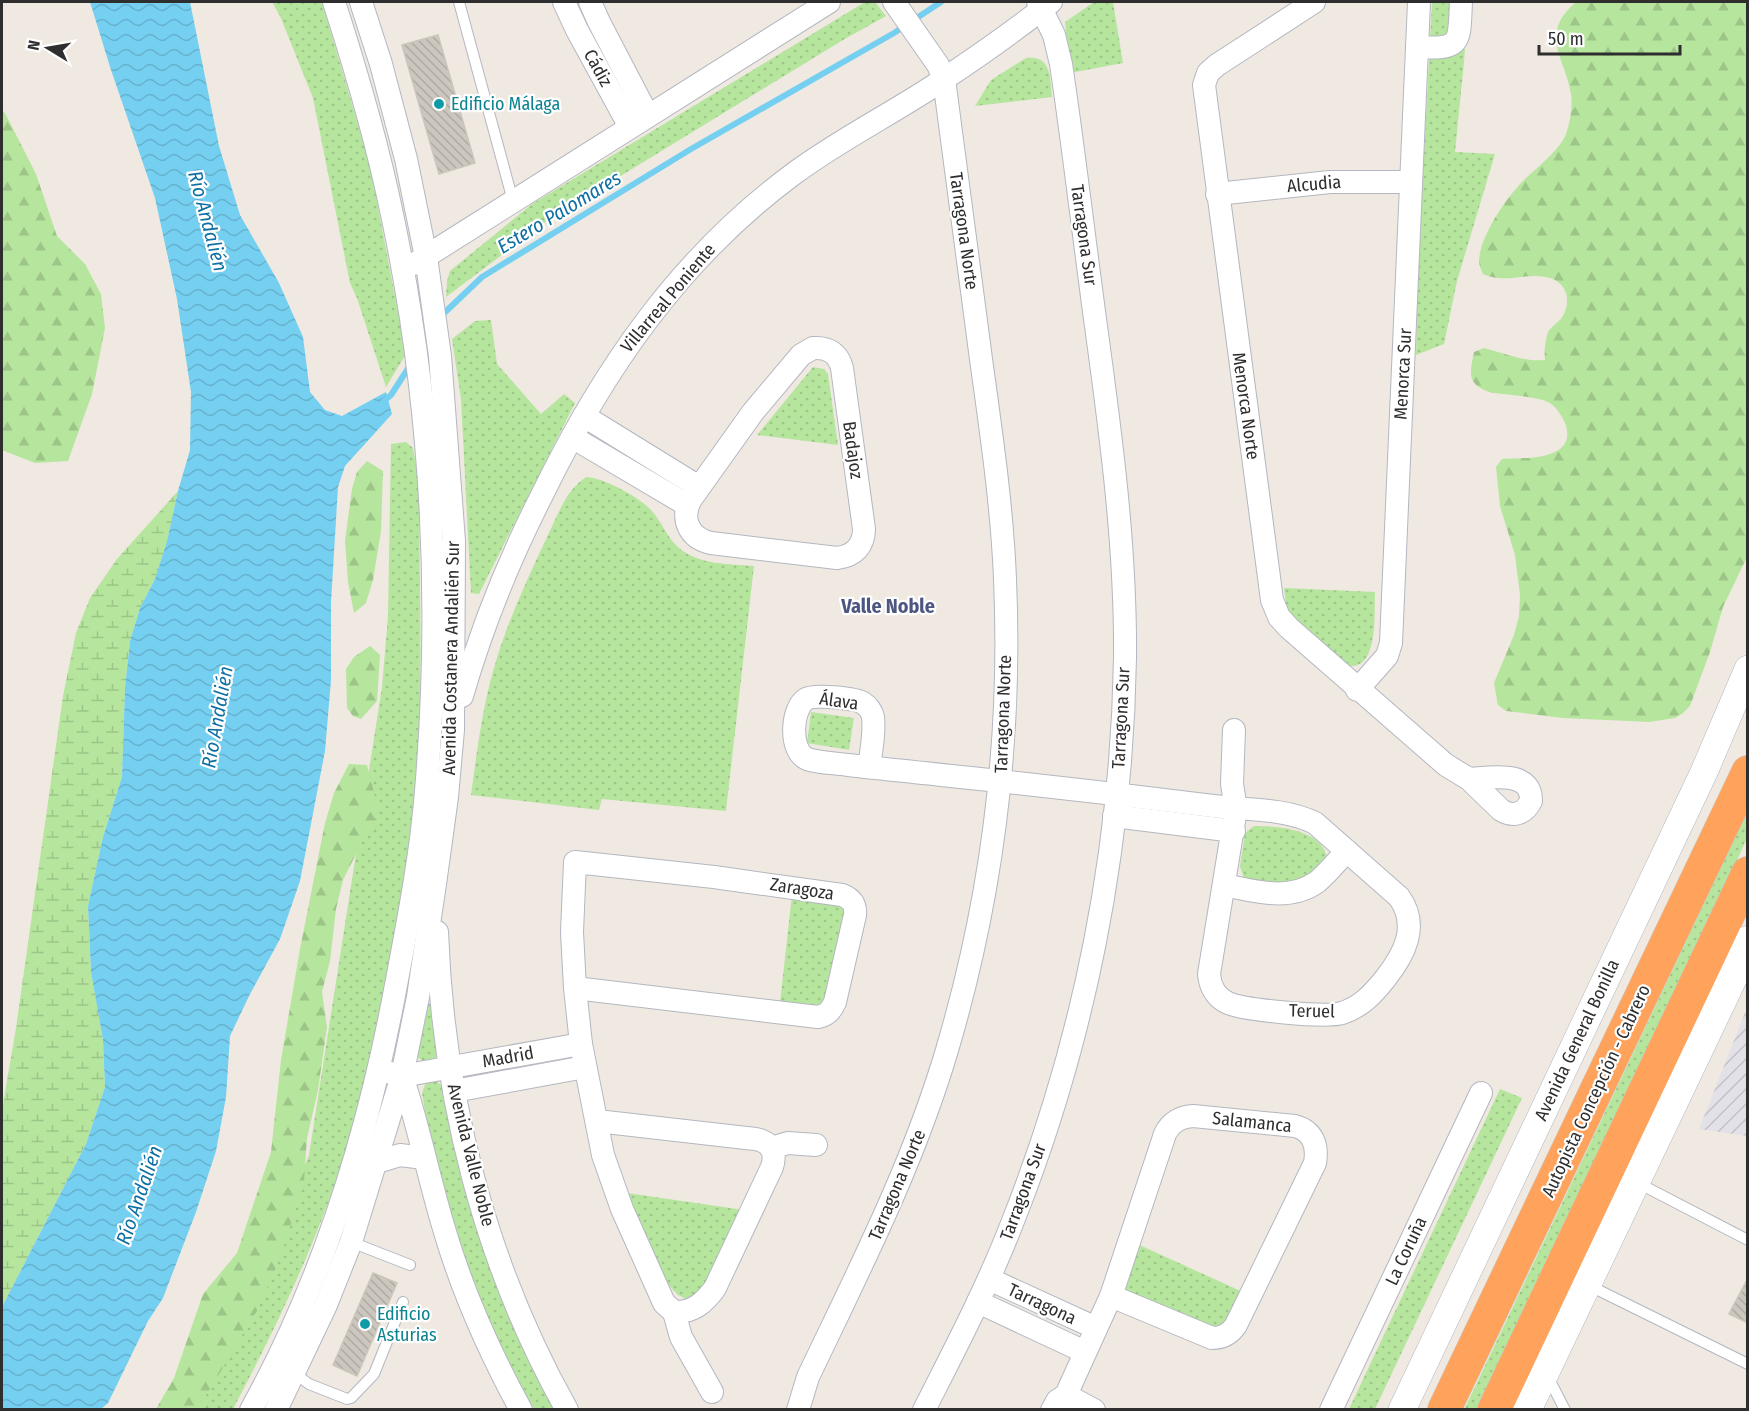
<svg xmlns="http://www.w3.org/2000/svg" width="1749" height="1411" viewBox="0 0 1749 1411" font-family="'Fira Sans Condensed',sans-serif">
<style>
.industrial{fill:url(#industrial-furrows)}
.green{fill:url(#green-dots)}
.forest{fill:url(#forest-firs)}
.wetland{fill:url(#wetland-marsh)}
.water{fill:url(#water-waves)}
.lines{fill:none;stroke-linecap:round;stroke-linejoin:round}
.stream{stroke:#75cff0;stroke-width:6}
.building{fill:url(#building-back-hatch);stroke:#cbc5ba;stroke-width:1.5}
.service-casing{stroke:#b4b7c1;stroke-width:12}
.minor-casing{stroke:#b4b7c1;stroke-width:24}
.tertiary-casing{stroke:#b4b7c1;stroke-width:28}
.secondary-casing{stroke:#b4b7c1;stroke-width:33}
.motorway-casing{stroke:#c9c9c9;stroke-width:34}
.service{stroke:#fff;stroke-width:10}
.minor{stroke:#fff;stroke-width:22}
.tertiary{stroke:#fff;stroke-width:27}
.secondary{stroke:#fff;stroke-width:32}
.motorway{stroke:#ffa35c;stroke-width:33}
.culture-dot{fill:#0f9aa8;stroke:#fff;stroke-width:2}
.labels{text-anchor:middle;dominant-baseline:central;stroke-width:4.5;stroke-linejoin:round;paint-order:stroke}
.street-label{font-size:18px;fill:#2e2e2e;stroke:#fff}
.culture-label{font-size:18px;fill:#0d838f;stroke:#fff;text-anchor:start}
.water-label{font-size:20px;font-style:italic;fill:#0d6fa3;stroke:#fff}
.neighbourhood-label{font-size:20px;font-weight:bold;fill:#4d5680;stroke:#fff}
</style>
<defs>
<pattern id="industrial-furrows" width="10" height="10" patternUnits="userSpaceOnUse" patternTransform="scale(1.5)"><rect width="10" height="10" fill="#e3e1e8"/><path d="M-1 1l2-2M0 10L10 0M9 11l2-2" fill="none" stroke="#c3c1c7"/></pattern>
<pattern id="green-dots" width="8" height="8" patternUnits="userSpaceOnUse" patternTransform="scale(1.5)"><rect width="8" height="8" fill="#b6e59e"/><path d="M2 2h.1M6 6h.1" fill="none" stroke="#9dc588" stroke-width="1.8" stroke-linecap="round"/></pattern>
<pattern id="forest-firs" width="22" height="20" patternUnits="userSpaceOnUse" patternTransform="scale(1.5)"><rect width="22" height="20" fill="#b6e59e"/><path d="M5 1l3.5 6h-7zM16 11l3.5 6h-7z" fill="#9dc588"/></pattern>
<pattern id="wetland-marsh" width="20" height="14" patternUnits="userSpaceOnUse" patternTransform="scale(1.5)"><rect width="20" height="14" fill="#b6e59e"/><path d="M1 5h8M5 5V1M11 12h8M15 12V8" fill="none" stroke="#9dc588"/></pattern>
<pattern id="water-waves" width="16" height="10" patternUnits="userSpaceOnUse" patternTransform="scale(1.5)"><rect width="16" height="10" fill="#75cff0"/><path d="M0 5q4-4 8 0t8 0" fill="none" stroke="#66b2ce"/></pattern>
<pattern id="building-back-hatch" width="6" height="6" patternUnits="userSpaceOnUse" patternTransform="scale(1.5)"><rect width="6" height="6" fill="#cbc7bf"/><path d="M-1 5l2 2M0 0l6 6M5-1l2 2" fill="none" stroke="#afaba4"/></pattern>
</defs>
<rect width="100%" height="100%" fill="#efe9e1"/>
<!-- industrial -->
<polygon class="industrial" points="1747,1008 1747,1136 1699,1129"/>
<!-- green -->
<g class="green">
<polygon points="272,2 322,2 370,165 406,354 386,387 357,298 350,283 313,98 280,16"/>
<polygon points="865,2 875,2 886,16 843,40 547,221 446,297 447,281 450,271 532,204"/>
<polygon points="1094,2 1113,2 1123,63 1070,73 1065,22"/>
<polygon points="1432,2 1468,2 1464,62 1455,152 1495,154 1457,281 1444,344 1416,355 1418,271"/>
<path d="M1026,58c26,-3 24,20 26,39l-77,9 16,-26z"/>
<polygon points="491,320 497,364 541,414 564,394 575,403 479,594 471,593 461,399 452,339 475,321"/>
<polygon points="813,367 824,369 828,374 838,445 757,435"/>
<path d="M406,442l7,6 6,34c0,101 5,203 -3,304 -5,59 -16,117 -27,176 -15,75 -29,151 -55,224 -26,75 -64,153 -101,223l-38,1 86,-182 28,-73 73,-468 6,-70 3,-173z"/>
<path d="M587,477c17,1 49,19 61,30 13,12 18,30 31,41 20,17 51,16 75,18l-28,245 -124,-12 -3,11 -128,-15c6,-43 11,-86 23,-127 13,-46 33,-88 53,-131 10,-20 20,-50 40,-60z"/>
<path d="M1284,588l91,4c-1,20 4,77 -26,74l-62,-55z"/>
<polygon points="811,712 854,718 849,750 807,743"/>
<polygon points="1747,813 1747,838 1682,984 1479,1409 1464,1410"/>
<path d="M1254,826c23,0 68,3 73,32l-18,21 -21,7 -44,-7 -4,-13 5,-33z"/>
<polygon points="792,895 848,907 830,994 821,1006 780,1003"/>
<polygon points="428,1004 431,1004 438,1057 423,1061 417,1057"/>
<path d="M435,1080l7,6 15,74 22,74 77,175h-22c-43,-75 -77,-160 -98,-245 -6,-23 -10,-47 -14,-71l4,-11z"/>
<polygon points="1500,1089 1522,1098 1375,1409 1349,1409"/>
<polygon points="627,1193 744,1210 710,1284 695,1296 686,1299 678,1295 661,1277"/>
<polygon points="1135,1243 1245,1293 1220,1332 1126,1293 1122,1280"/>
</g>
<!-- forest -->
<g class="forest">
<path d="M1576,2h171v555l-24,50 -13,45 -20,54 -7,7 -8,5 -26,4 -86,-4 -40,-5 -17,-2 -8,-6 -4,-22 20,-48 5,-19 1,-21 -5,-40 -15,-49 -4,-39 6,-8c22,-1 77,2 63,-36 -3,-7 -10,-18 -17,-21 -11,-6 -45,-7 -59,-10 -23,-8 -19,-20 -15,-40l10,-4c20,5 39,14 61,12 -1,-9 0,-19 3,-28 3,-5 9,-9 13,-13 10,-14 8,-33 -8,-40 -23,-9 -48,6 -70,-5 -2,-5 -4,-9 -4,-13 1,-26 29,-66 47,-83 11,-10 35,-30 40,-44 4,-11 7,-29 5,-40 -6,-37 -33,-59 5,-92z"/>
<polygon points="2,111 5,113 36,174 57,236 85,264 101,294 105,328 92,394 68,461 35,463 2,450"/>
<polygon points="367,461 383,471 381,531 373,580 366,603 354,613 348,582 345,541 352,489 357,472"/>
<polygon points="370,646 380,655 377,701 361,719 353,716 347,708 346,669 354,657"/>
<polygon points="349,764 367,765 379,812 360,846 343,880 336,909 330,961 322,992 327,1027 318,1090 307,1138 304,1181 281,1256 258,1309 198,1409 156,1409 174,1378 203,1294 237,1253 271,1152 281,1060 300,949 325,823 334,793"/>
</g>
<!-- wetland -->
<polygon class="wetland" points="178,491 167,541 155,579 140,608 130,641 125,688 122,777 103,837 88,906 91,972 103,1040 105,1087 86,1144 2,1307 2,1110 16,1028 63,696 76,633 90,598 117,559"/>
<!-- water -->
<polygon class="water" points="90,2 190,2 219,146 240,215 279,283 303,337 310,392 325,410 342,416 386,392 392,414 345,466 338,487 331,602 331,680 325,751 300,881 280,939 249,996 230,1036 226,1097 216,1151 196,1212 163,1298 148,1321 108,1403 101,1409 2,1409 2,1307 86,1144 105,1087 103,1040 91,972 88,906 103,837 122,777 125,688 130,641 140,608 155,579 167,541 178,491 190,450 191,392 177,299 155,198 111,70"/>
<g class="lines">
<!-- stream -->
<g class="stream">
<polyline points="440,317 482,277 691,149 894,33 941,2"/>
<polyline points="384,401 391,395 411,364"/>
</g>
</g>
<!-- building -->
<g class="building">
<polygon points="438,35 475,163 439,174 402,45"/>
<polygon points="373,1273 397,1283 357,1376 333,1365"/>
<polygon points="1748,1278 1748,1323 1729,1314"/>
</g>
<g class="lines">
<defs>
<g id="service">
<polyline points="459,2 513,201"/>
<polyline points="1636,1182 1748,1240"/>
<polyline points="351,1242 410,1265"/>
<polyline points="1588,1285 1748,1364"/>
<polyline points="294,1373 309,1384 347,1399 351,1398 374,1374 403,1302"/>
<polyline points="1547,1375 1565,1410"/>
</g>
<g id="minor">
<polyline points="564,2 577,30 630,127"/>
<polyline points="590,2 599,22 648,116"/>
<path d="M1314,2l-97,63 -9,8 -4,12 68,515 7,17 10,11 157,137 23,14 32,31c13,8 24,3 30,-9 1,-32 -42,-23 -62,-22"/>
<path d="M1417,47c46,3 42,-5 44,-45"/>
<polyline points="1217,194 1330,182 1411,182"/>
<polyline points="414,264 829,2"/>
<path d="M813,348c15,-1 25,5 29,20l22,161c0,17 -10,27 -27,29l-126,-15c-22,-5 -31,-24 -20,-44l62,-87 48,-57z"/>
<polyline points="584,416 699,487"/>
<polyline points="572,437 687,505"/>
<polyline points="1357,690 1387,656 1391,643 1419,2"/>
<path d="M462,696c20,-70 47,-136 80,-201 61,-125 137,-236 250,-320 48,-36 102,-62 152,-96 36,-24 73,-50 107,-77"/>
<path d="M869,767c2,-15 6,-34 4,-50 -1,-5 -5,-11 -10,-14 -8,-5 -50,-9 -57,-4 -15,10 -17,52 1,60 12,4 28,4 41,6 34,4 69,7 103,11 88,9 175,19 262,30 33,4 71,2 102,17l84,74c21,29 5,58 -14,82 -12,15 -24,28 -43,34 -17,5 -98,-3 -114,-10 -12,-5 -18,-17 -19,-29l27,-165 -4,-25 2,-54"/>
<polyline points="1114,816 1234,831"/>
<path d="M1224,885c31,6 65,17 93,-3 11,-9 20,-21 30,-31"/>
<path d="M437,932c6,167 48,332 130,478"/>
<path d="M575,988l243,29c9,-2 13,-6 17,-15l20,-87c1,-11 -3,-16 -13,-20l-128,-18 -139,-15 -3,70 3,56 6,56 22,111 19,54 42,94 10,9c19,1 31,-10 41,-24l57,-121c5,-15 -2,-26 -17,-28l-158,-18"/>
<polyline points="391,1073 402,1076 581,1044"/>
<path d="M402,1076c17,51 27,104 43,156 18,61 45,121 76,178"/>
<polyline points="454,1091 585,1067"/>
<polyline points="771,1148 788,1143 816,1145"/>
<polyline points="377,1162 400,1155 424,1158"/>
<polyline points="989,1279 1096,1328"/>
<polyline points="978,1302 1085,1352"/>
<polyline points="674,1312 681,1337 712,1392"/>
<polyline points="1066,1395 1094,1410"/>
<path d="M251,1410c73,-131 118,-279 145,-425 12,-64 25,-130 30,-194 16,-190 6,-385 -33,-572 -15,-74 -36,-146 -59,-217"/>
<polyline points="276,1410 326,1305 351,1242 402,1076 418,997 435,884 447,797 453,730 454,541 440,356 426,257 406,159 381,64 361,2"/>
<path d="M798,1410l10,-33c51,-107 105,-212 139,-327 45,-152 65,-312 58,-471 -3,-74 -14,-147 -24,-220 -12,-93 -25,-186 -37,-280l-6,-14 -44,-63"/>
<path d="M924,1410c32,-63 64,-124 89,-189 71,-179 109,-371 112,-563 1,-111 -14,-222 -29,-332 -12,-87 -22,-175 -35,-262l-7,-29 -16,-33"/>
<path d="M1052,1410l5,-9 9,-6 45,-99 54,-162c6,-12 15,-17 28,-18l102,10c18,5 23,19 20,37l-79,162c-6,9 -13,13 -24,13l-101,-42"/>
<polyline points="1331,1410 1481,1093"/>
</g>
<polyline id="tertiary" points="1402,1410 1704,772 1748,669"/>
<polyline id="secondary" points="1525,1410 1748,942"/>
<g id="motorway">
<polyline points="1444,1410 1748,772"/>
<polyline points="1494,1410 1748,873"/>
</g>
</defs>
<!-- service casing -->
<use href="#service" class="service-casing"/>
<!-- minor casing -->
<use href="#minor" class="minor-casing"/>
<!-- tertiary casing -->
<use href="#tertiary" class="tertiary-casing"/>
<!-- secondary casing -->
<use href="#secondary" class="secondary-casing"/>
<!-- motorway casing -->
<use href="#motorway" class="motorway-casing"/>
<!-- service -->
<use href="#service" class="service"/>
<!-- minor -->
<use href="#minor" class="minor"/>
<!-- tertiary -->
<use href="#tertiary" class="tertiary"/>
<!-- secondary -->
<use href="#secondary" class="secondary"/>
<!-- motorway -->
<use href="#motorway" class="motorway"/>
</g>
<!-- markers -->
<g class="culture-dot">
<circle cx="439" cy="104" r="6"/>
<circle cx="365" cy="1324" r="6"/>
</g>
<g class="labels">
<!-- street labels -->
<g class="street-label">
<text transform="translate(598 68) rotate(61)">Cádiz</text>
<text transform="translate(1314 184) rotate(-5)">Alcudia</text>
<text transform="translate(964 231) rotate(82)">Tarragona Norte</text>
<text transform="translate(1084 235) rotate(82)">Tarragona Sur</text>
<text transform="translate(668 298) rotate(-50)">Villarreal Poniente</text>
<text transform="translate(1403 374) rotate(-87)">Menorca Sur</text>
<text transform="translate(1246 406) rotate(82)">Menorca Norte</text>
<text transform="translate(853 450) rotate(82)">Badajoz</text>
<text transform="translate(451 658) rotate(-89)">Avenida Costanera Andalién Sur</text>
<text transform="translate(839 701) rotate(8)">Álava</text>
<text transform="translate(1003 714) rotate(-88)">Tarragona Norte</text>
<text transform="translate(1121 718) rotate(-87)">Tarragona Sur</text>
<text transform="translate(802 889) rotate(9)">Zaragoza</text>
<text transform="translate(1312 1011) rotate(1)">Teruel</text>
<text transform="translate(1577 1040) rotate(-65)">Avenida General Bonilla</text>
<text transform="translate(508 1057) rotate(-10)">Madrid</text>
<text transform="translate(1596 1091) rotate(-65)">Autopista Concepción - Cabrero</text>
<text transform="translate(1252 1122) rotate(6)">Salamanca</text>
<text transform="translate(471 1155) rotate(76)">Avenida Valle Noble</text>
<text transform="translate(897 1185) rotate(-67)">Tarragona Norte</text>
<text transform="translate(1023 1192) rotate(-70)">Tarragona Sur</text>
<text transform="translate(1406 1251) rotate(-65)">La Coruña</text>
<text transform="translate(1042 1304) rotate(25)">Tarragona</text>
</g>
<!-- culture labels -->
<g class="culture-label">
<text x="451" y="104">Edificio Málaga</text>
<text x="377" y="1314">Edificio<tspan x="377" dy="21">Asturias</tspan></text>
</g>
<!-- water labels -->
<g class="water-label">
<text transform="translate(559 212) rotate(-31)">Estero Palomares</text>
<text transform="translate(208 221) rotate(75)">Río Andalién</text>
<text transform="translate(217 717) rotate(-80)">Río Andalién</text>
<text transform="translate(139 1195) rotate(-71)">Río Andalién</text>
</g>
<!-- neighbourhood labels -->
<g class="neighbourhood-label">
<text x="888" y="606">Valle Noble</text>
</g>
</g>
<!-- border -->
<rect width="1749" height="1411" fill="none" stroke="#2e2e2e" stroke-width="6"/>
<!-- north arrow -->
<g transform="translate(48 48) rotate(281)" stroke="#ffffff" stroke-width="4.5" paint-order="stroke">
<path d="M0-4.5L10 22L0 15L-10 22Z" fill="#2e2e2e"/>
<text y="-9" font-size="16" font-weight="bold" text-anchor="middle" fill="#2e2e2e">N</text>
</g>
<!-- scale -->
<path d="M1539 45v9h141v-9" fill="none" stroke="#2e2e2e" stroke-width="3"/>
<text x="1548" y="45" font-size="18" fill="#2e2e2e" stroke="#ffffff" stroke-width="4.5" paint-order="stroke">50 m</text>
</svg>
